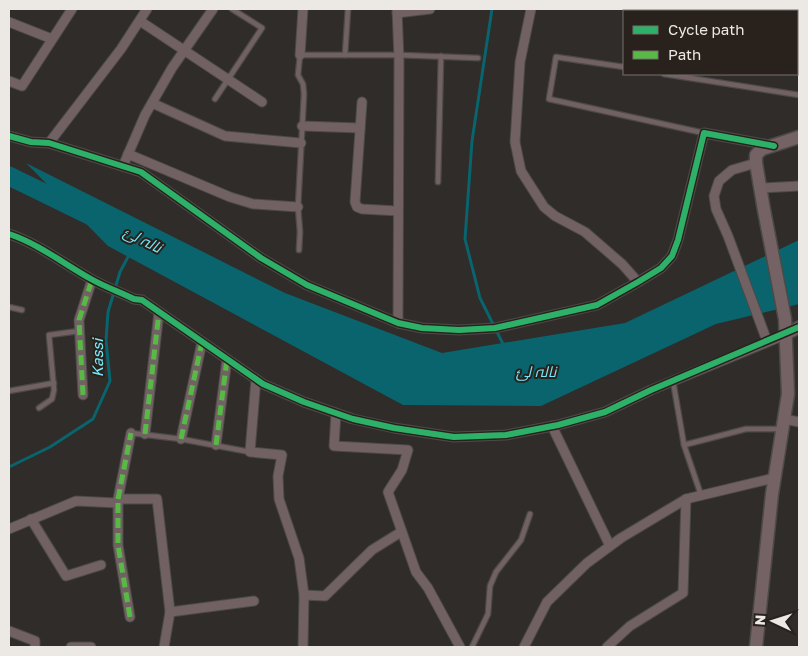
<svg xmlns="http://www.w3.org/2000/svg" width="808" height="656" viewBox="0 0 808 656" font-family="'Golos Text',Cairo,sans-serif">
<style>
.water{fill:#09646d}
.lines{fill:none;stroke-linecap:round;stroke-linejoin:round}
.stream{stroke:#09646d;stroke-width:3}
.river{stroke:#09646d;stroke-width:19}
.service-casing{stroke:#4c4a48;stroke-width:7}
.minor-casing{stroke:#4c4a48;stroke-width:11}
.tertiary-casing{stroke:#4c4a48;stroke-width:14}
.secondary-casing{stroke:#4c4a48;stroke-width:15}
.service{stroke:#716163;stroke-width:4.5}
.minor{stroke:#716163;stroke-width:9}
.tertiary{stroke:#716163;stroke-width:11}
.secondary{stroke:#756264;stroke-width:12}
.quiet{stroke:#58b947;stroke-width:5;stroke-dasharray:10 5;stroke-linecap:butt}
.cycleway-casing{stroke:#28211c;stroke-width:9}
.cycleway{stroke:#2db169;stroke-width:6}
.labels{text-anchor:middle;dominant-baseline:central;stroke-width:4;stroke-linejoin:round;paint-order:stroke}
.water-label{font-size:15px;font-style:italic;fill:#78e8f8;stroke:#28211c}
</style>
<rect width="100%" height="100%" fill="#2f2c29"/>
<!-- water -->
<polygon class="water" points="26,163 285,293 442,353 625,323 799,240 799,304 716,324 541,406 403,405 108,246"/>
<g class="lines">
<!-- stream -->
<g class="stream">
<polyline points="492,9 472,141 465,239 480,298 504,346"/>
<polyline points="9,467 50,447 93,419 110,381 106,340 108,312 120,272 129,255"/>
</g>
<!-- river -->
<polyline class="river" points="9,176 91,216"/>
<defs>
<g id="service">
<polyline points="345,55 348,9"/>
<polyline points="624,67 556,57 549,99 704,133"/>
<polyline points="664,74 799,95"/>
<polyline points="215,99 262,28 232,9"/>
<polyline points="438,182 441,56"/>
<polyline points="299,250 300,232 298,207 304,94 303,84 298,75 300,55 399,55 478,58"/>
<polyline points="9,307 22,310"/>
<polyline points="673,381 684,445 701,495"/>
<polyline points="9,391 54,383"/>
<polyline points="39,408 52,399 54,390 49,335 79,331"/>
<polyline points="131,433 181,439 250,452"/>
<polyline points="684,445 746,429 781,429"/>
<polyline points="472,647 488,614 490,586 496,572 521,540 530,514"/>
</g>
<g id="minor">
<polyline points="397,9 399,59 398,323"/>
<polyline points="531,9 520,62 515,142 521,171 544,207 555,216 585,232 622,264 638,282"/>
<polyline points="397,13 430,9"/>
<polyline points="140,21 262,102"/>
<polyline points="9,22 52,39"/>
<polyline points="300,55 303,9"/>
<polyline points="9,81 22,86 72,9"/>
<polyline points="362,102 355,202 357,207 362,209 398,211"/>
<polyline points="152,103 225,136 301,143"/>
<polyline points="302,126 360,128"/>
<polyline points="9,136 31,142 49,143 141,172 261,258 307,285 398,323 422,328 459,330 495,328 597,305 638,282 661,268 672,256 678,240 704,133 769,145"/>
<polyline points="49,143 121,49 147,9"/>
<polyline points="128,154 230,197 253,204 298,207"/>
<polyline points="756,163 732,170 719,181 714,196 716,209 728,236 767,341"/>
<polyline points="123,166 145,115 172,68 213,9"/>
<polyline points="760,188 799,186"/>
<path d="M9,234c30,10 55,30 82,45 14,8 29,13 43,20l8,1 121,84 41,18 49,17 41,9 60,9 52,-2 52,-10 47,-13 46,-22 136,-56"/>
<polyline points="256,379 250,452 282,455 278,476 279,499 299,558 304,595"/>
<polyline points="83,395 79,320 92,280"/>
<polyline points="336,413 334,446 408,450 402,470 388,492 416,572 428,588 460,647"/>
<polyline points="784,419 799,422"/>
<polyline points="552,426 610,546"/>
<polyline points="145,434 159,312"/>
<polyline points="181,439 202,342"/>
<polyline points="216,445 227,359"/>
<polyline points="118,499 131,433"/>
<polyline points="118,503 118,545 130,617"/>
<polyline points="31,519 66,576 101,565"/>
<polyline points="9,529 76,501 118,503 118,499 157,499 170,612"/>
<polyline points="9,631 35,641 35,647"/>
<polyline points="71,647 91,647"/>
<polyline points="164,647 170,612 254,601"/>
<polyline points="303,647 304,595 325,596 372,550 401,532"/>
<polyline points="524,647 547,602 587,563 621,538 686,499"/>
<polyline points="607,647 630,626 683,593 686,499 774,478"/>
</g>
<polyline id="tertiary" points="787,334 799,327"/>
<polyline id="secondary" points="756,647 772,494 788,394 785,319 764,210 756,163 756,155 762,149 799,137"/>
</defs>
<!-- service casing -->
<use href="#service" class="service-casing"/>
<!-- minor casing -->
<use href="#minor" class="minor-casing"/>
<!-- tertiary casing -->
<use href="#tertiary" class="tertiary-casing"/>
<!-- secondary casing -->
<use href="#secondary" class="secondary-casing"/>
<!-- service -->
<use href="#service" class="service"/>
<!-- minor -->
<use href="#minor" class="minor"/>
<!-- tertiary -->
<use href="#tertiary" class="tertiary"/>
<!-- secondary -->
<use href="#secondary" class="secondary"/>
<!-- quiet -->
<g class="quiet">
<polyline points="83,395 79,320 92,280"/>
<polyline points="145,434 159,312"/>
<polyline points="181,439 202,342"/>
<polyline points="216,445 227,359"/>
<polyline points="118,499 131,433"/>
<polyline points="118,503 118,545 130,617"/>
</g>
<defs>
<g id="cycleway">
<polyline points="9,136 31,142 49,143 141,172 261,258 307,285 398,323 422,328 459,330 495,328 597,305 638,282 661,268 672,256 678,240 704,133 774,146"/>
<path d="M9,234c30,10 55,30 82,45 14,8 29,13 43,20l8,1 121,84 41,18 49,17 41,9 60,9 52,-2 52,-10 47,-13 46,-22 148,-63"/>
</g>
</defs>
<!-- cycleway casing -->
<use href="#cycleway" class="cycleway-casing"/>
<!-- cycleway -->
<use href="#cycleway" class="cycleway"/>
</g>
<g class="labels">
<!-- water labels -->
<g class="water-label">
<text transform="translate(143 239) rotate(26)">نالہ لئ</text>
<text transform="translate(97 358) rotate(-90)">Kassi</text>
<text x="536" y="371">نالہ لئ</text>
</g>
</g>
<!-- border -->
<rect width="808" height="656" fill="none" stroke="#ece8e4" stroke-width="20"/>
<!-- legend -->
<rect x="623" y="10" width="175" height="65" fill="#28211c" stroke="#76716c"/>
<rect x="633" y="26" width="25" height="8" fill="#2db169" stroke="#76716c"/>
<text x="668" y="35" font-size="15" fill="#ece8e4">Cycle path</text>
<rect x="633" y="51" width="25" height="8" fill="#58b947" stroke="#76716c"/>
<text x="668" y="60" font-size="15" fill="#ece8e4">Path</text>
<!-- north arrow -->
<g transform="translate(773 621) rotate(274)" stroke="#28211c" stroke-width="4" paint-order="stroke">
<path d="M0-4L9 19L0 12L-9 19Z" fill="#ece8e4"/>
<text y="-8" font-size="14" font-weight="bold" text-anchor="middle" fill="#ece8e4">N</text>
</g>
</svg>
